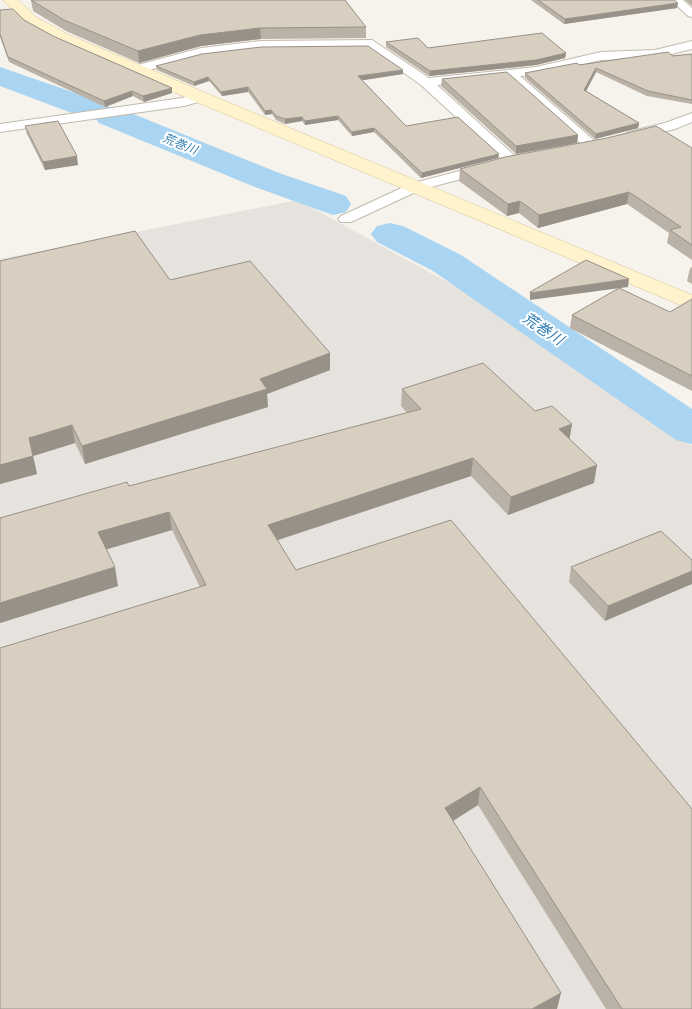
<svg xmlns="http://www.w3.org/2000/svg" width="692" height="1009" viewBox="0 0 692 1009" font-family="'Varela Round','Noto Sans JP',sans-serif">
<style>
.industrial{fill:#e6e2dd}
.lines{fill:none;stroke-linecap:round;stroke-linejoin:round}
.river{fill:#a9d4f2;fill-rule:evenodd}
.street-casing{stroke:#c2bbae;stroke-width:2}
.secondary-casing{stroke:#d6c79b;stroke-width:1}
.street{fill:#fff;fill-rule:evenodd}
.secondary{fill:#fff3cd;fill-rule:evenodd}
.wall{fill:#bab2a6}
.shaded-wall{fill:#979187}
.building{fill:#d8cfc1;stroke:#979187}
.labels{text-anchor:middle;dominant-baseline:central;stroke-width:4;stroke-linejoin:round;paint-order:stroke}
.far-water-label{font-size:12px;font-style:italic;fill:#2e7ab2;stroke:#fff}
.water-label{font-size:15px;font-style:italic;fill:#2e7ab2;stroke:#fff}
</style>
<rect width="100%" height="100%" fill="#f6f3ec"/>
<!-- industrial -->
<polygon class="industrial" points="298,200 547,337 692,446 692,1009 0,1009 0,259"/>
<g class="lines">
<!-- river -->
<g class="river">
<polygon points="0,67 107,104 109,107 121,109 279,173 346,196 351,204 346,212 333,215 255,187 99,123 97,120 85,118 0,86"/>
<polygon points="390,223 403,226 461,255 692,409 692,444 676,440 433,271 377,242 371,234 377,226"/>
</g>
<defs>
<g id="street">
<polygon points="671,0 683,0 692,8 692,17 688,16"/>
<polygon points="372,40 429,78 536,67 601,52 655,50 692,41 692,49 655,58 601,60 536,75 520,76 597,143 599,146 592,150 587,149 507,78 437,85 517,158 519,161 517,164 507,164 421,85 369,48 261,49 202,56 138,73 132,69 134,66 201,48 261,41"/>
<polygon points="200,93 205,94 207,97 205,100 184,106 0,132 0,124 182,98"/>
<polygon points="692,113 692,122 675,129 633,139 626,135 628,132 665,123"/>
<polygon points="486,164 491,165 493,168 491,171 420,190 351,222 341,222 338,219 341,216 410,184"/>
</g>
<polygon id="secondary" points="3,0 18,0 36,17 65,33 206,93 692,295 692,310 194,101 55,39 26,23"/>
</defs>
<!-- street casing -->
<use href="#street" class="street-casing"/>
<!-- secondary casing -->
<use href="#secondary" class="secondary-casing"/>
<!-- street -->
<use href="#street" class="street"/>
<!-- secondary -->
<use href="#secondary" class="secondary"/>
</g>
<!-- wall -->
<g class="wall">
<polygon points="31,0 366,27 366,38 261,39 201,46 139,63 66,31 33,11"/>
<polygon points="531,0 674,0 677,8 564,24"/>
<polygon points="685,0 692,0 692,6"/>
<polygon points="0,10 24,20 53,36 172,88 172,93 144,102 133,96 105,107 9,62 0,37"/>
<polygon points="386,42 428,48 566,53 565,58 536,65 429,76 386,47"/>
<polygon points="692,54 692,104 647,96 596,72 586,91 639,123 638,128 595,139 525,78 525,73 579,65"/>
<polygon points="156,66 403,74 362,80 406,126 498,158 421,178 374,132 352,136 338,120 305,125 302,121 285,124 276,120 272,114 265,115 248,92 222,96 209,81 194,86 157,70"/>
<polygon points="442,79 578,135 577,143 516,154 441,86"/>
<polygon points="25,126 78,165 45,170 27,134"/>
<polygon points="692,148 692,260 667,243 669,233 627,204 538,228 519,213 507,216 459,181 460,169"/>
<polygon points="0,261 170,280 330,353 330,370 267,394 268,407 85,464 75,443 33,456 37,474 0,484"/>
<polygon points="692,267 692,284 687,281 690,268"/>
<polygon points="692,299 692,391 570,328 572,315 670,312"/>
<polygon points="402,389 535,411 572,424 569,439 594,483 508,515 471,476 277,540 296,570 692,1009 606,1009 478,805 453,821 200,587 172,530 106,549 118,586 0,623 0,518 129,486 407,413 401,406"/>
<polygon points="661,531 605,621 569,582 571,567"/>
</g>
<!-- shaded-wall -->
<g class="shaded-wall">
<polygon points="678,3 677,8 564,24 565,19"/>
<polygon points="260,28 261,39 201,46 139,63 138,51 200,35"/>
<polygon points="566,53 565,58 536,65 429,76 430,71"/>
<polygon points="596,68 596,72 584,95 584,90"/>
<polygon points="403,70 403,74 358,81 358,76"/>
<polygon points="208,77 209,81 194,86 194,82"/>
<polygon points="248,87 248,92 222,96 221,92"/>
<polygon points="172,88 172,93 144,102 143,96"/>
<polygon points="132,91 133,96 105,107 104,101"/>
<polygon points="271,110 272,114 265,115 265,111"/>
<polygon points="338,116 338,120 305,125 305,121"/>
<polygon points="302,117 302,121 285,124 285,119"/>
<polygon points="639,123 638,128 595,139 596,134"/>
<polygon points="374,128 374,132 352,136 352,132"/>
<polygon points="578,135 577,143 516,154 516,146"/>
<polygon points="499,154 498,158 421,178 422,173"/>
<polygon points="77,156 78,165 45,170 43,162"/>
<polygon points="629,192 627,204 538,228 539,215"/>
<polygon points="520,201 519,213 507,216 508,204"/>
<polygon points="629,279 628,287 530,300 530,293"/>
<polygon points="330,353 330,370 267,394 268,407 85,464 82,446"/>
<polygon points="572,424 569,442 559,429"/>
<polygon points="72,425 75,443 33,456 37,474 0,484 0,465 29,438"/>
<polygon points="473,458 471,476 269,543 268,525"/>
<polygon points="597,465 594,483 508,515 511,497"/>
<polygon points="169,512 172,530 101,551 98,532"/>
<polygon points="115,567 118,586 0,623 0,603"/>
<polygon points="692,571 692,584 605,621 608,606"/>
<polygon points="480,787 478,805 443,827 445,808"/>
<polygon points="561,993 557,1009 532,1009"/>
</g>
<!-- building -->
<g class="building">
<polygon points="31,0 345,0 366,27 260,28 200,35 138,51 64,20"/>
<polygon points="538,0 674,0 678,3 565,19"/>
<polygon points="13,9 24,20 53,36 172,88 143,96 132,91 104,101 8,57 0,34 0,10"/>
<polygon points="542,33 566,53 536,60 430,71 386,42 418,38 428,48"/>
<polygon points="368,46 403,70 358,76 406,126 458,117 499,154 422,173 374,128 352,132 338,116 305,121 302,117 285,119 276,116 271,110 265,111 248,87 221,92 208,77 194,82 156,66 202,54 261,47"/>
<polygon points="668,52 673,56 692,54 692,100 648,91 596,68 584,90 639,123 596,134 525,73 577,63 579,65"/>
<polygon points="507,72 578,135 516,146 442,79"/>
<polygon points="58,121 77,156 43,162 25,126"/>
<polygon points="656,126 692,148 692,245 670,230 681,227 629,192 539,215 520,201 508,204 460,169 505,157 607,138"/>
<polygon points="135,231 170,280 250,261 330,353 260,379 267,389 82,446 72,425 29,438 33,456 0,465 0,261"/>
<polygon points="586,260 629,279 530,293 530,292"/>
<polygon points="619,288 670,312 692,299 692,376 572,315"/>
<polygon points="483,363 535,411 552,406 572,424 559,429 597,465 511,497 473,458 268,525 296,570 451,520 692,809 692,1009 622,1009 480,787 445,808 561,993 532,1009 0,1009 0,648 206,585 169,512 98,532 115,567 0,603 0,518 127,482 129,486 421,409 402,389"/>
<polygon points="661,531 692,560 692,571 608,606 571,567"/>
</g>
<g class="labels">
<!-- far-water labels -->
<g class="far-water-label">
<text transform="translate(180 144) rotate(22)">荒巻川</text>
</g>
<!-- water labels -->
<g class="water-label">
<text transform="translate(543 329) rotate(34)">荒巻川</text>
</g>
</g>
</svg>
